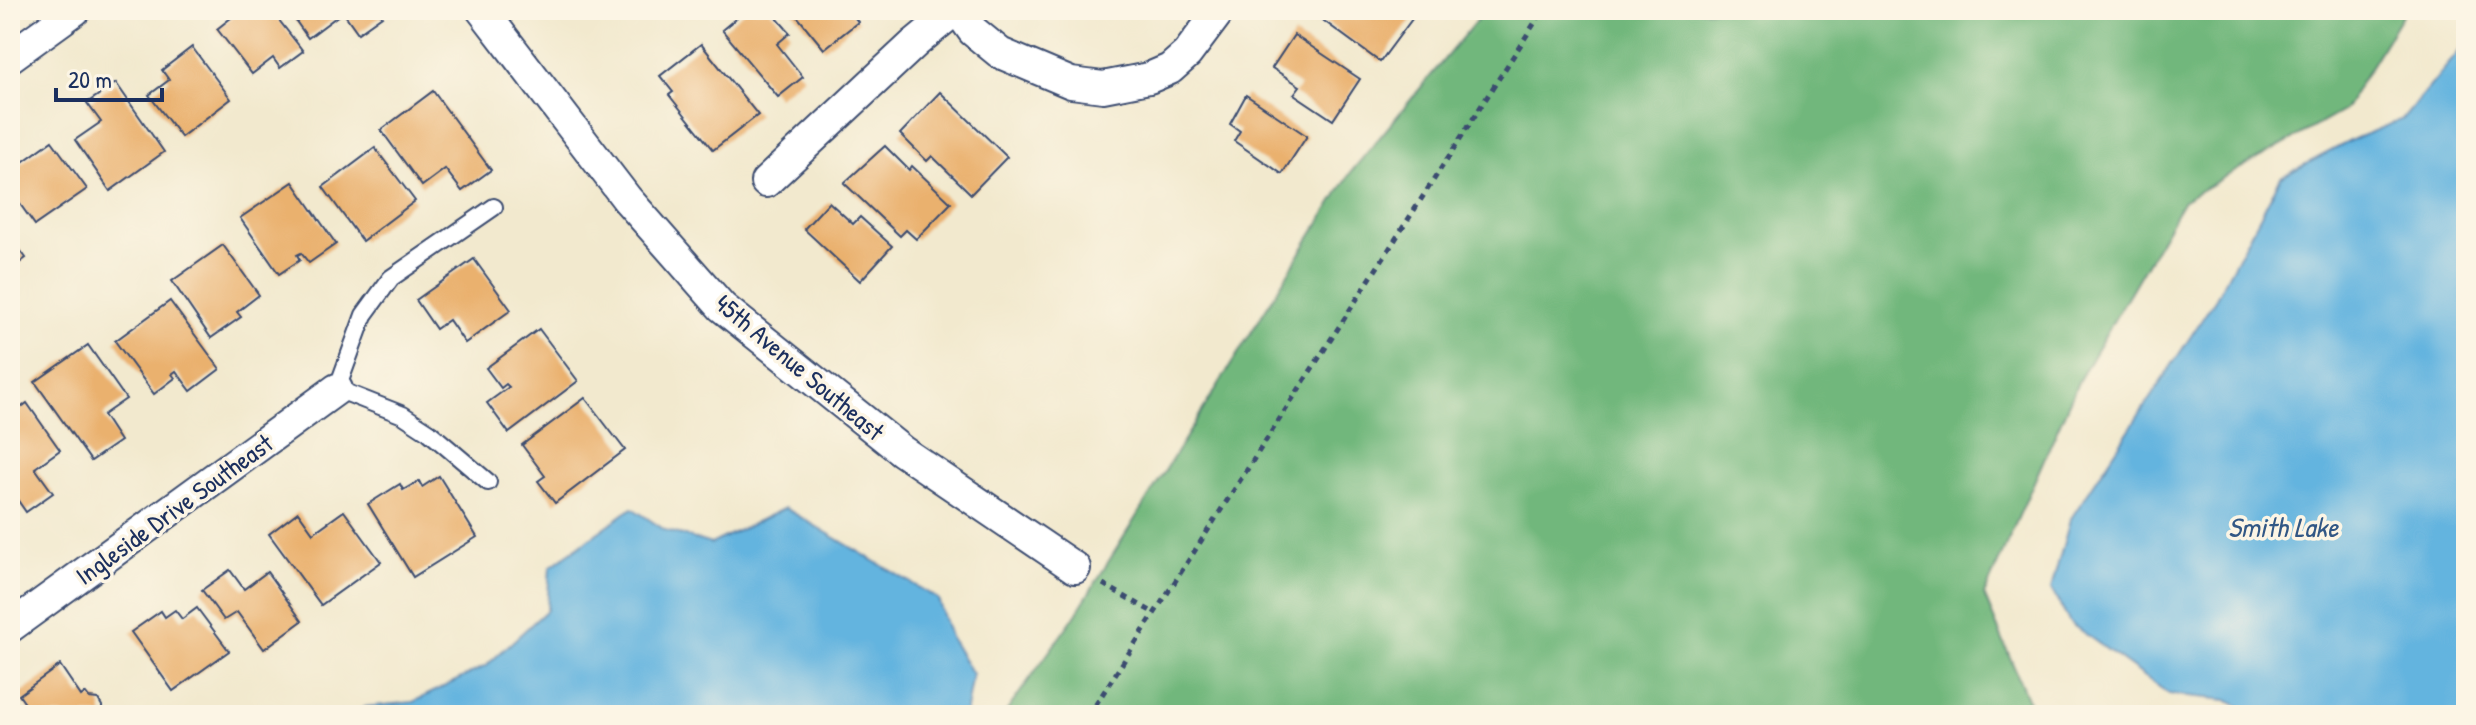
<svg xmlns="http://www.w3.org/2000/svg" width="2476" height="725" viewBox="0 0 2476 725" font-family="'Patrick Hand',sans-serif">
<style>
.forest{fill:#71b77c;stroke:#46736d;stroke-width:2}
.water{fill:#64b4df;stroke:#40729e;stroke-width:2}
.building{fill:#eab16e}
.lines{fill:none;stroke-linecap:round;stroke-linejoin:round}
.lane-casing{stroke:#3b4b6f;stroke-width:20}
.street-casing{stroke:#3b4b6f;stroke-width:34}
.path{stroke:#3b4b6f;stroke-width:5;stroke-dasharray:6 6;stroke-linecap:butt}
.lane{stroke:#fff;stroke-width:16}
.street{stroke:#fff;stroke-width:30}
.labels{text-anchor:middle;dominant-baseline:central;stroke-width:7;stroke-linejoin:round;paint-order:stroke}
.street-label{font-size:26px;fill:#1b2f5e;stroke:#fcf5e5}
.water-label{font-size:28px;font-style:italic;fill:#315785;stroke:#fcf5e5}
</style>
<rect width="100%" height="100%" fill="#fcf5e5"/>
<filter id="ink" filterUnits="userSpaceOnUse"><feTurbulence type="fractalNoise" baseFrequency=".0125" numOctaves="2"/><feDisplacementMap in="SourceGraphic" scale="16" xChannelSelector="R" yChannelSelector="G"/><feConvolveMatrix kernelMatrix="1 2 1 2 8 2 1 2 1" color-interpolation-filters="sRGB"/></filter>
<filter id="wash" filterUnits="userSpaceOnUse"><feTurbulence type="fractalNoise" baseFrequency=".006" numOctaves="4" result="noise"/><feDisplacementMap in="SourceGraphic" scale="32" xChannelSelector="R" yChannelSelector="G"/><feGaussianBlur stdDeviation="1.8" result="paint"/><feColorMatrix in="noise" values="0 0 0 0 0 0 0 0 0 0 0 0 0 0 0 0 0 1.4 0 .05"/><feComposite in="paint" operator="in"/></filter>
<g filter="url(#wash)">
<rect width="100%" height="100%" fill="#f2e9ce"/>
<!-- forest -->
<polygon class="forest" points="1485,10 2405,10 2344,110 2184,200 2079,380 1984,595 2034,715 1004,715 1074,617 1351,172"/>
<!-- water -->
<g class="water">
<polygon points="2466,43 2466,715 2256,715 2227,700 2169,694 2070,623 2051,589 2070,520 2216,298 2281,177 2354,139 2403,119"/>
<polygon points="632,508 665,530 711,544 785,508 938,599 950,637 972,674 965,715 351,715 365,707 413,702 486,666 547,610 550,567"/>
</g>
<g id="blocks">
<!-- building -->
<g class="building">
<polygon points="241,10 271,10 303,51 280,68 273,58 252,74 217,29"/>
<polygon points="288,10 377,10 382,16 358,33 343,12 308,38"/>
<polygon points="746,10 770,10 790,33 777,44 803,77 778,97 722,30"/>
<polygon points="792,10 849,10 858,22 824,49"/>
<polygon points="1309,10 1399,10 1412,19 1380,62"/>
<polygon points="1294,35 1360,79 1333,120 1294,94 1300,86 1272,68"/>
<polygon points="701,44 758,115 713,150 669,95 673,92 660,76"/>
<polygon points="192,47 231,99 181,137 149,95 169,80 162,70"/>
<polygon points="116,83 164,152 110,191 75,140 101,122 87,103"/>
<polygon points="433,91 491,170 462,191 445,169 422,186 381,130"/>
<polygon points="940,92 1007,157 971,194 932,156 927,161 900,134"/>
<polygon points="1246,95 1307,136 1282,174 1234,141 1240,131 1230,124"/>
<polygon points="52,141 87,189 35,225 10,190 10,171"/>
<polygon points="885,146 909,170 912,166 951,203 916,239 906,230 900,236 844,183"/>
<polygon points="375,148 415,201 362,241 323,187"/>
<polygon points="293,182 336,244 309,263 301,253 297,255 300,260 279,274 240,218"/>
<polygon points="829,202 853,224 860,217 892,246 860,281 804,229"/>
<polygon points="10,236 26,258 10,270"/>
<polygon points="223,245 259,295 237,312 241,317 211,338 172,281"/>
<polygon points="474,259 511,310 465,343 449,320 436,329 416,300"/>
<polygon points="170,301 220,369 191,391 176,371 172,374 175,378 154,394 115,341"/>
<polygon points="539,329 578,381 509,433 487,403 509,387 506,384 501,388 486,368"/>
<polygon points="88,345 126,399 103,415 120,441 91,461 35,382"/>
<polygon points="585,398 625,450 555,503 538,481 545,476 522,445"/>
<polygon points="27,403 60,450 35,468 53,493 26,512 10,489 10,416"/>
<polygon points="439,476 477,537 413,577 368,504 400,484 403,490 419,481 422,487"/>
<polygon points="344,511 381,562 321,605 269,534 298,512 313,533"/>
<polygon points="230,570 244,589 267,572 302,621 264,649 237,612 224,620 202,590"/>
<polygon points="197,608 229,651 173,691 131,632 161,611 165,617 175,610 182,619"/>
<polygon points="60,665 81,696 85,693 89,698 98,699 102,706 102,715 33,715 19,695"/>
</g>
</g>
</g>
<g filter="url(#ink)">
<use href="#blocks" fill-opacity="0" stroke="#3b4b6f" stroke-width="2"/>
<g class="lines">
<defs>
<polyline id="lane" points="488,482 429,432 403,415 337,389 364,315 391,278 494,207"/>
<g id="street">
<polyline points="482,10 627,199 722,307 902,451 1075,568"/>
<polyline points="958,10 973,31 1000,53 1071,83 1103,87 1149,78 1170,69 1187,54 1220,10"/>
<polyline points="10,57 75,10"/>
<polyline points="766,182 915,43 955,10"/>
<polyline points="10,627 337,389"/>
</g>
</defs>
<!-- lane casing -->
<use href="#lane" class="lane-casing"/>
<!-- street casing -->
<use href="#street" class="street-casing"/>
<!-- path -->
<g class="path">
<polyline points="1103,584 1154,613"/>
<polyline points="1089,715 1543,10"/>
</g>
<!-- lane -->
<use href="#lane" class="lane"/>
<!-- street -->
<use href="#street" class="street"/>
</g>
</g>
<g class="labels">
<!-- street labels -->
<g class="street-label">
<text transform="translate(800 367) rotate(40)">45th Avenue Southeast</text>
<text transform="translate(174 509) rotate(-36)">Ingleside Drive Southeast</text>
</g>
<!-- water labels -->
<g class="water-label">
<text x="2283" y="527">Smith Lake</text>
</g>
</g>
<!-- margin -->
<rect width="2476" height="725" fill="none" stroke="#fcf5e5" stroke-width="40"/>
<!-- scale -->
<path d="M56 88v12h106v-12" fill="none" stroke="#1b2f5e" stroke-width="4"/>
<text x="68" y="88" font-size="24" fill="#1b2f5e" stroke="#fcf5e5" stroke-width="6" paint-order="stroke">20 m</text>
</svg>
